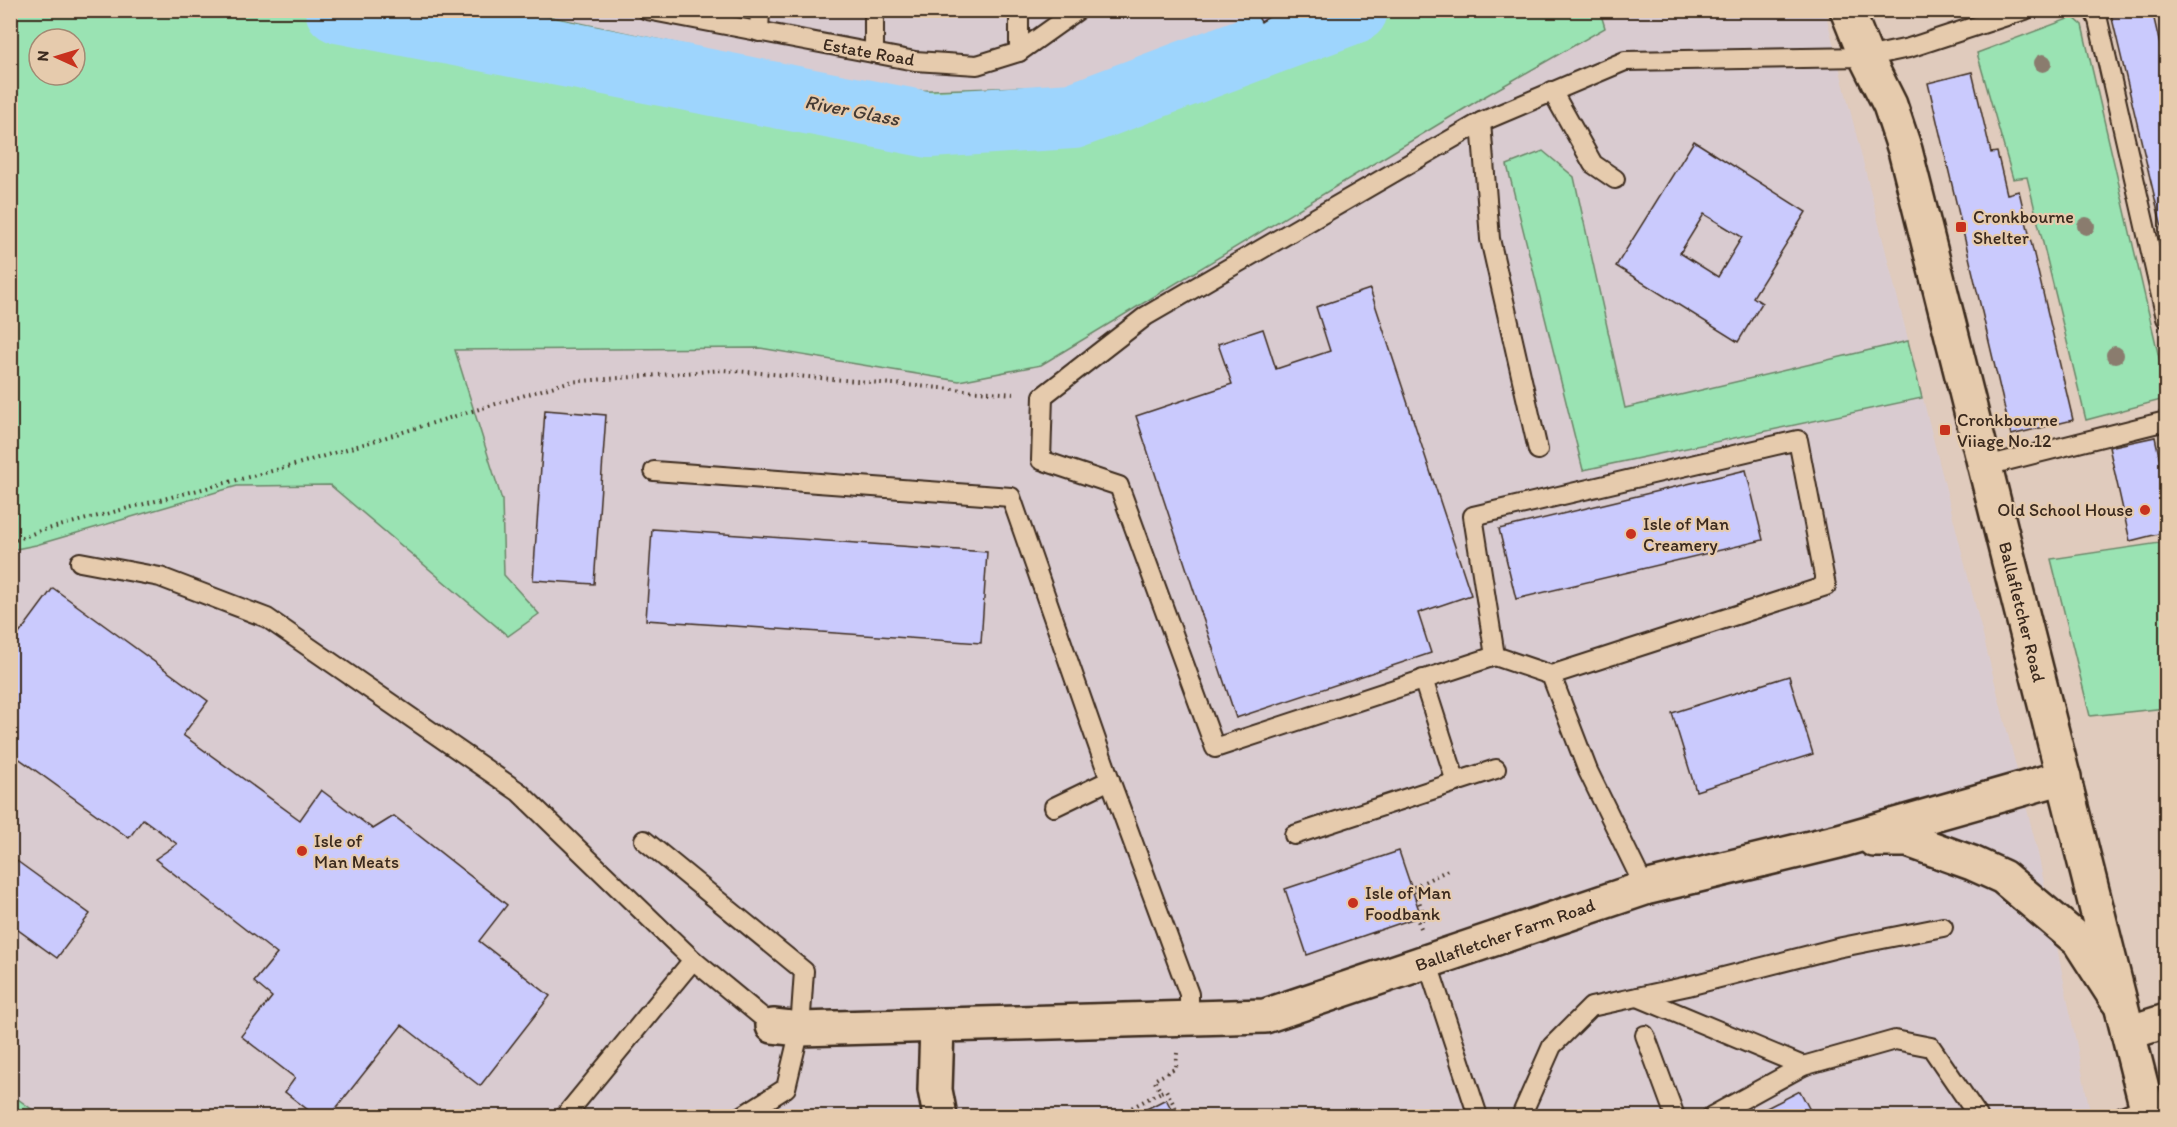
<svg xmlns="http://www.w3.org/2000/svg" width="2177" height="1127" viewBox="0 0 2177 1127" font-family="Itim,sans-serif">
<style>
.built{fill:#d9cbd0}
.green{fill:#9ae3b3;stroke:#6a8668;stroke-width:1.5;fill-rule:evenodd}
.lines{fill:none;stroke-linecap:round;stroke-linejoin:round}
.river{stroke:#9ed5fd;stroke-width:66}
.building{fill:#cacafd;stroke:#3b2a1e;stroke-width:1.5;fill-rule:evenodd}
.lane-casing{stroke:#3b2a1e;stroke-width:22}
.street-casing{stroke:#3b2a1e;stroke-width:38}
.highway-casing{stroke:#3b2a1e;stroke-width:38}
.path{stroke:#3b2a1e;stroke-width:4;stroke-dasharray:1.5 4.5;stroke-linecap:butt}
.lane{stroke:#e6cbad;stroke-width:18}
.street{stroke:#e6cbad;stroke-width:33}
.highway{stroke:#e6cbad;stroke-width:33}
.tree{fill:#8a7c6e}
.poi-dot{fill:#c8321e;stroke:#e6cbad;stroke-width:2}
.labels{text-anchor:middle;dominant-baseline:central;stroke-width:4.5;stroke-linejoin:round;paint-order:stroke}
.street-label{font-size:18px;fill:#3b2a1e;stroke:#e6cbad}
.poi-label{font-size:18px;fill:#3b2a1e;stroke:#e6cbad;text-anchor:start}
.water-label{font-size:20px;font-style:italic;fill:#453b34;stroke:#e6cbad}
</style>
<rect width="100%" height="100%" fill="#e0cbbd"/>
<filter id="ink" filterUnits="userSpaceOnUse"><feTurbulence type="fractalNoise" baseFrequency=".0167" numOctaves="2"/><feDisplacementMap in="SourceGraphic" scale="12" xChannelSelector="R" yChannelSelector="G"/><feConvolveMatrix kernelMatrix="1 2 1 2 8 2 1 2 1" color-interpolation-filters="sRGB"/></filter>
<g filter="url(#ink)">
<!-- built -->
<g class="built">
<polygon points="523,11 1310,11 1091,85 902,91"/>
<polygon points="1600,11 1825,11 2038,853 2091,1116 41,1116 10,1094 10,525 455,350 760,348 1604,28"/>
</g>
<!-- green -->
<g class="green">
<path d="M11,10l512,1 379,80 189,-6 219,-74h290l5,17 -123,70 -441,267 -82,16 -199,-33 -305,2 47,150 2,75 35,39 -31,22 -178,-151 -93,1 -201,59 -25,5zM39,39h36v36h-36z"/>
<polygon points="2073,17 2082,25 2164,379 2161,400 2086,420 2027,177 2013,179 1977,53"/>
<polygon points="1543,151 1574,177 1625,408 1908,341 1922,398 1583,470 1507,165"/>
<polygon points="2166,542 2166,708 2090,716 2051,559"/>
<polygon points="10,1094 11,1094 41,1116 11,1116"/>
</g>
<g class="lines">
<!-- river -->
<polyline class="river" points="338,10 930,125 1073,116 1355,10"/>
</g>
<!-- building -->
<g class="building">
<polygon points="1254,10 1280,10 1261,22"/>
<polygon points="2110,10 2152,10 2166,71 2166,245"/>
<polygon points="1972,72 1991,153 1997,152 2007,194 2019,191 2073,420 2011,435 1928,83"/>
<path d="M1694,141l112,71 -53,85 9,6 -24,39 -122,-76zM1704,214l38,23 -24,40 -38,-24z"/>
<polygon points="1370,289 1471,595 1418,613 1431,653 1236,718 1136,416 1232,384 1218,344 1263,329 1276,369 1330,351 1316,307"/>
<polygon points="545,410 606,415 594,584 533,580"/>
<polygon points="2155,437 2166,488 2166,532 2130,541 2109,447"/>
<polygon points="1746,470 1763,540 1516,599 1499,529"/>
<polygon points="652,529 987,552 981,643 646,620"/>
<polygon points="53,588 208,701 183,735 300,820 321,790 373,829 394,816 507,905 479,941 550,996 480,1086 402,1025 330,1116 316,1116 285,1092 295,1078 241,1036 272,997 254,982 277,954 155,859 177,844 143,819 129,838 10,752 10,646"/>
<polygon points="1789,676 1813,754 1696,791 1672,713"/>
<polygon points="1399,851 1421,916 1307,955 1285,889"/>
<polygon points="10,856 90,914 57,958 10,924"/>
<polygon points="1800,1091 1813,1116 1751,1116"/>
<polygon points="1166,1099 1175,1116 1133,1116"/>
</g>
<g class="lines">
<defs>
<g id="lane">
<polyline points="647,10 915,61 977,65 1019,52 1078,10"/>
<polyline points="2093,10 2098,20 2166,318"/>
<polyline points="759,32 760,10"/>
<polyline points="1019,52 1019,10"/>
<polyline points="874,53 874,10"/>
<polyline points="1552,91 1593,164 1615,179"/>
<polyline points="1481,122 1490,239 1538,450"/>
<polyline points="1986,466 2166,421"/>
<polyline points="654,471 1011,497 1110,780 1189,994 1189,1018"/>
<polyline points="80,562 160,577 267,618 519,792 693,960 773,1026"/>
<polyline points="1495,656 1215,748 1119,486 1041,460 1043,396 1146,316 1481,122 1625,61 1866,57 1909,48 2025,10"/>
<polyline points="1551,675 1826,586 1798,440 1473,516 1495,656 1551,675 1588,771 1645,888"/>
<polyline points="1423,679 1456,782 1496,769"/>
<polyline points="1054,807 1110,780"/>
<polyline points="1294,835 1456,782"/>
<polyline points="644,840 804,971 800,1029 786,1088 742,1116"/>
<polyline points="1427,961 1478,1116"/>
<polyline points="1638,997 1803,1066"/>
<polyline points="1645,1035 1675,1116"/>
<polyline points="565,1116 693,960"/>
<polyline points="1521,1116 1552,1046 1591,1007 1688,986 1837,948 1943,927"/>
<polyline points="1712,1116 1803,1066 1895,1040 1931,1047 1978,1116"/>
<polyline points="2122,1116 2147,1106"/>
</g>
<g id="street">
<polyline points="1874,840 1908,840 1972,863 2003,877 2079,941 2117,1000"/>
<polyline points="773,1026 800,1029 1265,1016 1645,888 1839,841 2064,777"/>
<polyline points="937,1026 935,1090 940,1116"/>
<polyline points="2128,1033 2166,1021"/>
</g>
<polyline id="highway" points="1847,10 1866,57 1890,105 1905,150 2149,1116"/>
</defs>
<!-- lane casing -->
<use href="#lane" class="lane-casing"/>
<!-- street casing -->
<use href="#street" class="street-casing"/>
<!-- highway casing -->
<use href="#highway" class="highway-casing"/>
<!-- path -->
<g class="path">
<polyline points="10,542 40,531 291,466 568,382 723,370 1014,394"/>
<polyline points="1421,928 1418,921 1425,918 1414,887 1450,869"/>
<polyline points="1177,1053 1176,1068 1154,1080 1161,1092 1166,1090 1180,1116"/>
<polyline points="1116,1116 1161,1092"/>
</g>
<!-- lane -->
<use href="#lane" class="lane"/>
<!-- street -->
<use href="#street" class="street"/>
<!-- highway -->
<use href="#highway" class="highway"/>
</g>
<!-- trees -->
<g class="tree">
<circle cx="2043" cy="63" r="9"/>
<circle cx="2086" cy="226" r="9"/>
<circle cx="2115" cy="355" r="9"/>
</g>
</g>
<!-- markers -->
<g class="poi-dot">
<rect x="1955" y="221" width="12" height="12" rx="3"/>
<rect x="1939" y="424" width="12" height="12" rx="3"/>
<circle cx="2145" cy="510" r="6"/>
<circle cx="1631" cy="534" r="6"/>
<circle cx="302" cy="851" r="6"/>
<circle cx="1353" cy="903" r="6"/>
</g>
<g class="labels">
<!-- street labels -->
<g class="street-label">
<text transform="translate(869 52) rotate(10)">Estate Road</text>
<text transform="translate(2022 612) rotate(76)">Ballafletcher Road</text>
<text transform="translate(1505 935) rotate(-19)">Ballafletcher Farm Road</text>
</g>
<!-- poi labels -->
<g class="poi-label">
<text x="1973" y="217">Cronkbourne<tspan x="1973" dy="21">Shelter</tspan></text>
<text x="1957" y="420">Cronkbourne<tspan x="1957" dy="21">Viiage No.12</tspan></text>
<text x="2133" y="510" text-anchor="end">Old School House</text>
<text x="1643" y="524">Isle of Man<tspan x="1643" dy="21">Creamery</tspan></text>
<text x="314" y="841">Isle of<tspan x="314" dy="21">Man Meats</tspan></text>
<text x="1365" y="893">Isle of Man<tspan x="1365" dy="21">Foodbank</tspan></text>
</g>
<!-- water labels -->
<g class="water-label">
<text transform="translate(852 110) rotate(11)">River Glass</text>
</g>
</g>
<!-- margin -->
<rect width="2177" height="1127" fill="none" stroke="#e6cbad" stroke-width="36"/>
<rect x="18" y="18" width="2141" height="1091" fill="none" stroke="#3b2a1e" stroke-width="2" filter="url(#ink)"/>
<!-- north arrow -->
<g transform="translate(57 57) rotate(274)"><circle r="28" fill="#e6cbad" stroke="#a28b74" stroke-width="1.5"/>
<path d="M0-4.5L10 22L0 15L-10 22Z" fill="#c8321e"/>
<text y="-9" font-size="16" font-weight="bold" text-anchor="middle" fill="#3b2a1e">N</text>
</g>
</svg>
